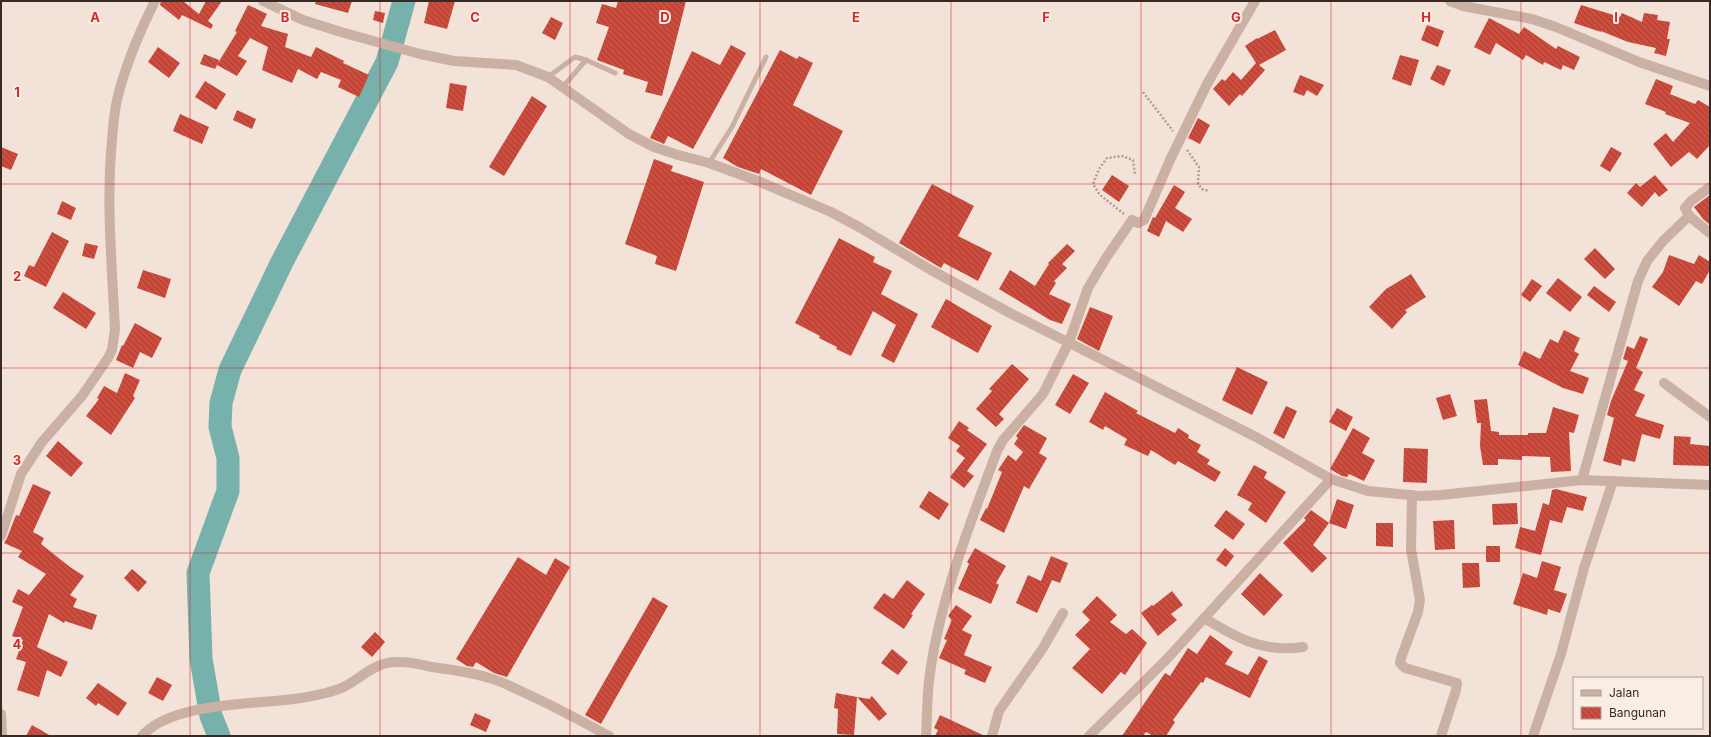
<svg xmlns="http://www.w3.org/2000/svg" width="1711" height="737" viewBox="0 0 1711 737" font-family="Inter,sans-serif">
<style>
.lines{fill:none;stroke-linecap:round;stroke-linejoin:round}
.river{stroke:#76b1ab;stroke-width:23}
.building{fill:url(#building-back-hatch)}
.path{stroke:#b69a8e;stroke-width:2.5;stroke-dasharray:2 2;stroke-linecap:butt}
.lane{stroke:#cbb0a4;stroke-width:5}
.street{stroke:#cbb0a4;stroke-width:10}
.grid{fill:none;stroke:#d62828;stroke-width:1;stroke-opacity:0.55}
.grid-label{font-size:13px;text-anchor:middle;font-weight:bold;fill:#d62828;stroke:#faede4;stroke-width:4;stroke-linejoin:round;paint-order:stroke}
</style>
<defs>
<pattern id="building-back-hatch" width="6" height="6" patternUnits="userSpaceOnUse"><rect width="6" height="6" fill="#cc4c3d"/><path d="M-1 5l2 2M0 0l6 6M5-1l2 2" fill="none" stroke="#a63f33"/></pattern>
</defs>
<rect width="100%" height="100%" fill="#f2e2d8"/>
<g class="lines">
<!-- river -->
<polyline class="river" points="219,736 211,716 201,659 198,573 228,491 228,458 220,427 221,403 230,370 282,262 387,62 404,1"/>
</g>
<!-- building -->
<g class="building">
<polygon points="161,1 183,1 199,14 206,1 222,1 208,21 213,25 211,29 182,15 179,20 160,5"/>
<polygon points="316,1 352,1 348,13 315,4"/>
<polygon points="429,1 455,1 447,29 424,23"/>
<polygon points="618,1 686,1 662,96 645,92 648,82 623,74 624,70 597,60 609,27 596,23 602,4 616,8"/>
<polygon points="248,5 267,14 261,26 288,34 285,47 311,57 316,47 344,61 343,63 369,75 359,97 338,87 341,80 321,72 317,79 298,69 292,83 262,70 268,47 250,38 238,56 247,61 237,76 217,65 215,69 200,64 204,54 219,60 218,63 237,32 235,31"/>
<polygon points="1581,5 1620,17 1622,13 1642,22 1644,13 1658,15 1657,20 1670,22 1667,39 1670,39 1666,56 1654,53 1656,48 1628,42 1601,31 1601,32 1574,23"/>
<polygon points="375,11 385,13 383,23 373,20"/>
<polygon points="551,17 563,23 555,40 542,33"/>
<polygon points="1489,18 1519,34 1524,27 1556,49 1558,46 1580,57 1574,70 1563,65 1561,70 1544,62 1543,65 1526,55 1523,60 1496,43 1490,55 1474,47"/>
<polygon points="1427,25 1444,31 1438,47 1421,40"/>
<polygon points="1275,30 1286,50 1259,65 1265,70 1242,96 1240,94 1229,106 1213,89 1222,79 1225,81 1233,72 1241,80 1256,63 1245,46 1257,38 1257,39"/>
<polygon points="731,45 746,53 693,149 668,136 664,144 650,138 692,51 720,65"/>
<polygon points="158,47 180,63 169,78 148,62"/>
<polygon points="780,50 797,59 799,56 813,63 793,105 843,131 811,195 761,169 759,174 738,167 723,158"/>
<polygon points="1400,55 1419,60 1411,86 1392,79"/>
<polygon points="1437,65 1451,70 1444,86 1430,79"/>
<polygon points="1300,75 1324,85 1317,96 1307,90 1304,96 1293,92"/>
<polygon points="1656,79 1673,86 1670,94 1695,104 1698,100 1710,107 1710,145 1697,159 1689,152 1671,167 1653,144 1666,133 1673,142 1690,123 1665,114 1666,112 1645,104"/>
<polygon points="205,81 226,94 216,110 195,97"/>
<polygon points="450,83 467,86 463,111 446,108"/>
<polygon points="532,96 547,106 504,176 489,167"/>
<polygon points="237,110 256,119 252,129 233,120"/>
<polygon points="180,114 209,127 202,144 173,131"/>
<polygon points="1198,118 1210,125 1200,144 1188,138"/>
<polygon points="1,147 18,154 11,170 1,166"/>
<polygon points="1611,147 1622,153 1610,172 1600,166"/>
<polygon points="654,159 673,166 671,171 704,182 676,271 655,264 657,256 625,244"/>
<polygon points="1112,175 1129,186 1119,202 1102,190"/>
<polygon points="1655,175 1668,190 1659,197 1655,192 1642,207 1627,193 1636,183 1640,187"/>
<polygon points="932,184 974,206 958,236 992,253 978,281 944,263 941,268 899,243"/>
<polygon points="1174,185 1185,192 1175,208 1192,219 1183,232 1166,221 1159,237 1147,231 1153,217 1155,218"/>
<polygon points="1710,195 1710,225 1703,219 1694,207"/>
<polygon points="62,201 76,208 71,220 57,214"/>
<polygon points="52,232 69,241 46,287 24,276 29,265 34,267"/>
<polygon points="839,238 875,257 873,262 892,271 881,294 918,314 894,363 881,356 896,325 873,311 851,356 836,349 837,347 819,338 820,336 795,323"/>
<polygon points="85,243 98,246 94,259 82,256"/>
<polygon points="1067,244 1075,251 1062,264 1067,268 1054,281 1056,283 1049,294 1071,304 1062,324 1050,320 999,289 1010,270 1035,286 1049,264 1048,263"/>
<polygon points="1595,248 1615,269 1605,279 1584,259"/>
<polygon points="1669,255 1694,264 1699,255 1710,262 1710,270 1702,284 1696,281 1679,306 1652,287 1663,272"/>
<polygon points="143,270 171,279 165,298 137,288"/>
<polygon points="1411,274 1426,297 1405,310 1407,312 1392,329 1369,307 1386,289"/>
<polygon points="1558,278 1582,297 1570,312 1546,293"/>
<polygon points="1532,279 1542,286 1530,302 1521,295"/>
<polygon points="1594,286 1616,302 1609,312 1587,295"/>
<polygon points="63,292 96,313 86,329 53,308"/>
<polygon points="946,299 992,326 978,353 931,327"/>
<polygon points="1090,307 1113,316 1099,351 1077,339"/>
<polygon points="135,323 162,338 152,358 140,352 133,368 116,360 122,345 123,346"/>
<polygon points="1564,330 1580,338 1574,351 1579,354 1570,371 1589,378 1583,394 1563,388 1518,365 1524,351 1540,359 1550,339 1558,343"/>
<polygon points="1640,336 1648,339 1636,368 1643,372 1634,390 1645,395 1635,416 1664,425 1660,439 1642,434 1635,462 1622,459 1621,466 1603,461 1614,418 1607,415 1611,401 1628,361 1623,359 1627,346 1634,349"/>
<polygon points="1012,364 1029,379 999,414 1004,419 996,427 976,409 992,391 989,389"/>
<polygon points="1237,367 1268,382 1252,415 1222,400"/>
<polygon points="125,373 140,380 133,396 135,398 111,435 86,416 99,399 97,398 104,386 117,393"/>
<polygon points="1073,374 1089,383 1070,414 1055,405"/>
<polygon points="1105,392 1138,411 1136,413 1175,433 1178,428 1189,435 1188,438 1201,445 1197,452 1210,460 1207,464 1221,472 1215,482 1178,461 1175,465 1151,450 1148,456 1124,445 1127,439 1105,426 1103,430 1089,422"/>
<polygon points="1450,394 1457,416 1443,420 1436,398"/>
<polygon points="1487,399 1491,431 1499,432 1499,435 1528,435 1528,433 1546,433 1553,407 1579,415 1574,433 1569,432 1571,471 1551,472 1550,457 1522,456 1522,460 1498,459 1498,465 1483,465 1480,446 1481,423 1477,423 1474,400"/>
<polygon points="1286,406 1297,411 1284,439 1273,433"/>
<polygon points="1337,408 1353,417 1346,431 1329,422"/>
<polygon points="959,421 969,428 967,430 987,444 967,471 974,476 964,488 950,477 965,458 956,451 960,446 948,438"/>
<polygon points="1024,425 1047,438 1039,453 1047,458 1029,489 1024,486 1004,533 980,520 986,508 987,509 1002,472 998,470 1008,455 1016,461 1023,452 1014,444 1018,438 1016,436"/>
<polygon points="1353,428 1370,438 1362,453 1375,460 1364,481 1349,474 1347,477 1342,476 1330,469"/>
<polygon points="1674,436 1691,437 1690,444 1710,446 1709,466 1673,465"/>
<polygon points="58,441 83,463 71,477 46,456"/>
<polygon points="1404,448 1428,449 1427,483 1403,482"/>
<polygon points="1254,465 1267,472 1264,478 1286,492 1266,523 1248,510 1252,503 1237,495"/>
<polygon points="33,484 51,492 33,532 44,538 41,544 70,567 84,576 70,595 77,599 73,607 97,615 92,630 65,621 64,623 49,614 37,647 68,662 61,677 47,670 39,697 17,690 26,662 16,659 23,640 12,636 23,607 12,602 18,589 29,595 46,574 18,557 22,551 4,543 7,538 16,515 19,516"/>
<polygon points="1556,489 1587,497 1583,511 1567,507 1562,523 1550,520 1541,555 1515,548 1520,527 1535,531 1543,503 1549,505 1552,490"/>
<polygon points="929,491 949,504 939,520 919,507"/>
<polygon points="1337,499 1354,505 1346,529 1329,523"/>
<polygon points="1517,503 1518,524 1493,525 1492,504"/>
<polygon points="1226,510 1245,524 1233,540 1214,526"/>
<polygon points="1311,510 1329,523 1313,545 1327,558 1312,573 1283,543 1306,520 1304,518"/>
<polygon points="1454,520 1455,549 1435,550 1433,521"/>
<polygon points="1376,523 1393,523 1393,547 1376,546"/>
<rect x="1486" y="546" width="14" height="16"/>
<polygon points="975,548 1006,566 996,583 999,585 991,604 958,589 969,564 967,562"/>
<polygon points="1225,548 1234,556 1226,567 1216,560"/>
<polygon points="1051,556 1068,563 1060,583 1052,580 1037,613 1016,603 1028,575 1041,581"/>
<polygon points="518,557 546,575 555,558 570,567 507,677 494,673 476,662 473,667 467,666 456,659"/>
<polygon points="1542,561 1561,567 1554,590 1567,594 1560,613 1548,609 1547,615 1513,604 1523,573 1537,578"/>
<polygon points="1462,563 1479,563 1480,587 1463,588"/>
<polygon points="132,569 147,582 138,592 124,578"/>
<polygon points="1260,573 1283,595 1264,616 1241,594"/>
<polygon points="907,580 925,594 911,614 913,615 904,629 873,608 884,593 893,599"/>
<polygon points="1172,591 1183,605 1171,614 1177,620 1158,636 1141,613 1152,605 1153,606"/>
<polygon points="1097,596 1117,615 1110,622 1126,634 1132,629 1147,643 1125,675 1121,672 1102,694 1072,668 1090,649 1075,635 1090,620 1082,612"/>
<polygon points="653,597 668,606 601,724 585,715"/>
<polygon points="956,605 972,616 962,630 972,635 964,655 992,667 985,683 964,674 966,670 939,658 947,640 944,639 952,620 948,616"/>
<polygon points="375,632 385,642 372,657 361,647"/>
<polygon points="1210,635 1233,652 1225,664 1248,675 1259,656 1268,661 1258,680 1259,680 1250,698 1206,677 1203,683 1201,682 1173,720 1175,722 1166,736 1153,736 1146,732 1143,736 1122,736 1165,673 1170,676 1188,648 1197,654"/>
<polygon points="892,649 908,662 898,675 881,663"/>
<polygon points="157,677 172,685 163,701 148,693"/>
<polygon points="98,683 127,703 118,716 98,703 96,706 86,698"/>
<polygon points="836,693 857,697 854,735 837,734 838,709 834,708"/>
<polygon points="872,696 887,714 879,721 857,697 869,699"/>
<polygon points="475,713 491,720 486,732 470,725"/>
<polygon points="940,715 985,736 935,736 938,730 934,728"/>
<polygon points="32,725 51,736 26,736"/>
</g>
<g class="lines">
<!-- path -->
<g class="path">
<polyline points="1143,92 1173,131"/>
<polyline points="1187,150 1199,167 1198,184 1202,189 1209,191"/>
<polyline points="1124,214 1100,195 1093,184 1099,169 1107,158 1122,156 1133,160 1135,174"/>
</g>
<!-- lane -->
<g class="lane">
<polyline points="548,77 575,57 586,60 615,73"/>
<polyline points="562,88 586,60"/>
<polyline points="709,163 732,127 766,57"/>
</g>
<!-- street -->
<g class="street">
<polyline points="263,1 303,20 341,32 420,54 454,61 516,65 548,77 629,134 654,147 678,155 709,163 758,181 831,212 859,227 931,270 1010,313 1256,437 1331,479 1368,491 1420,496 1441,495 1582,480 1710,485"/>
<polyline points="1450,1 1463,6 1532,19 1556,27 1639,62 1710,86"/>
<polyline points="1710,187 1691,201 1685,208 1689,216 1710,233"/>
<polyline points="1664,383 1710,417"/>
<polyline points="1582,480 1638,281 1647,261 1663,241 1689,216"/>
<polyline points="1412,495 1411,549 1420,600 1418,612 1401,658 1400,663 1405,668 1457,683 1456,690 1441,736"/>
<path d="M1,536l20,-62 21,-32 40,-46 26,-38 4,-8 3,-21c-3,-63 -9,-127 -3,-189 1,-13 2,-27 5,-40 8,-34 22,-67 38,-99"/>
<path d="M1204,618c33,20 59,35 99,29"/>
<polyline points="1,714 2,736"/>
<path d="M142,736c28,-32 105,-32 144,-36 18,-2 36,-5 53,-11 18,-7 28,-21 48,-26 15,-3 31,1 45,4 19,3 39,5 57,11 13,3 24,10 36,15 29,13 56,28 84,43"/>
<path d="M926,736c1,-18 1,-37 3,-55 9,-77 41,-157 68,-230l6,-11 40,-46 26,-52 19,-54 18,-30 26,-38 6,3 6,-3 26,-60 37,-76 48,-83"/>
<polyline points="992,736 999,711 1043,648 1063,613"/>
<polyline points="1089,736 1166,660 1331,479"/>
<polyline points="1533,736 1561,654 1584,568 1613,481"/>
</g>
</g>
<!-- grid -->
<path class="grid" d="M190,1v735M380,1v735M570,1v735M760,1v735M951,1v735M1141,1v735M1331,1v735M1521,1v735M1,184h1709M1,368h1709M1,553h1709"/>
<g class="grid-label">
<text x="95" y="22">A</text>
<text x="285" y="22">B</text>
<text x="475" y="22">C</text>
<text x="665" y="22">D</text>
<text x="856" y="22">E</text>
<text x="1046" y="22">F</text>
<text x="1236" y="22">G</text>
<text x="1426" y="22">H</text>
<text x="1616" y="22">I</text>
<text x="17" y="97">1</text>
<text x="17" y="281">2</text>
<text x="17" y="465">3</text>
<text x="17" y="649">4</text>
</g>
<!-- border -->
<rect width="1711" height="737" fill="none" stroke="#362926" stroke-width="4"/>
<!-- legend -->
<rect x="1573" y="677" width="130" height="52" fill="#faede4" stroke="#ac9f98"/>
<rect x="1581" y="690" width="20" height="6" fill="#cbb0a4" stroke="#ac9f98"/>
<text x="1609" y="697" font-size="12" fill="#362926">Jalan</text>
<rect x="1581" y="707" width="20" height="12" fill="url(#building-back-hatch)" stroke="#ac9f98"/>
<text x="1609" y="717" font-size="12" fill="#362926">Bangunan</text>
</svg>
